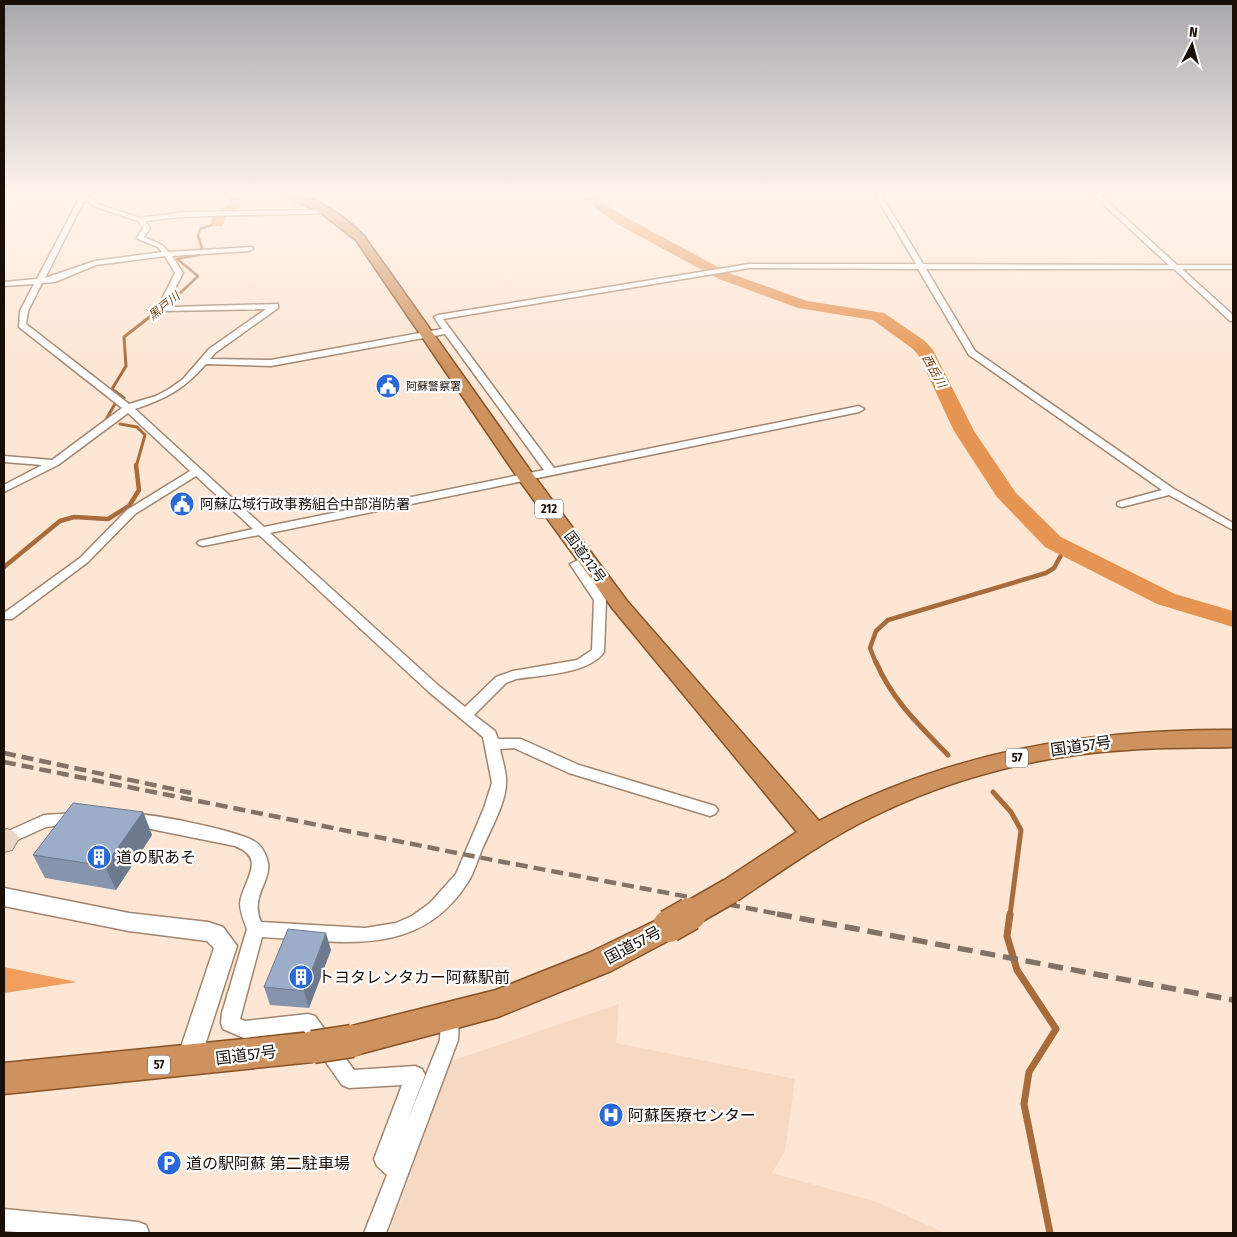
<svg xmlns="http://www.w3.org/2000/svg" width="1237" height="1237" viewBox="0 0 1237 1237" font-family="'Fira Sans Condensed','Noto Sans JP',sans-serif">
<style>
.built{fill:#f6d9c3}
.forest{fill:#f29f5d}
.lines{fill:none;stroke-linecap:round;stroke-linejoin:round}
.stream-far4{stroke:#a86c3c;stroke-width:2.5}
.stream-far3{stroke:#a86c3c;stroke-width:3}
.stream-far2{stroke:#a86c3c;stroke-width:4.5}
.stream-far1{stroke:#a86c3c;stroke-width:5}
.stream{stroke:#a86c3c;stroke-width:7}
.river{fill:#e69452;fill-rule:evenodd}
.minor-casing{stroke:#a08570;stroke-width:3}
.tertiary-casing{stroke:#a08570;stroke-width:3}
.secondary-casing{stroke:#a08570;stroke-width:2}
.trunk-casing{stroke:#875326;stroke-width:3}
.minor{fill:#fff;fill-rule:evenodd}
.tertiary{fill:#fff;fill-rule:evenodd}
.secondary{fill:#edd6c3;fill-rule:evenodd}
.trunk{fill:#ce925e;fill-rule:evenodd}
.rail-far1{stroke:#837266;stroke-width:4.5;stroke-dasharray:12 6;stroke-linecap:butt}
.rail{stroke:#837266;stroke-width:5.5;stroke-dasharray:15 8;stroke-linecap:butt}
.trunk-bridge-far1-casing{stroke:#875326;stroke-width:28;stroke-linecap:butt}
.trunk-bridge-casing{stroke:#875326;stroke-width:35;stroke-linecap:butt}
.trunk-bridge-far1{stroke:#ce925e;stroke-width:25}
.trunk-bridge{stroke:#ce925e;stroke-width:32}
.wall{fill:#8695ad}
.shaded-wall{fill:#6d798d}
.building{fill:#9cadc9;stroke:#6d798d}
.labels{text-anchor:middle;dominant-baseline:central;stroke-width:4.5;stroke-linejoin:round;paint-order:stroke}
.far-poi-label{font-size:11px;fill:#190f07;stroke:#fff;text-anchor:start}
.far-water-label{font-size:12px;font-style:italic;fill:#794312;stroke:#fff}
.shield{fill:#fff;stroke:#5e5751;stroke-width:1}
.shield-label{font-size:12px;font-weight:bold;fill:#190f07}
.poi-label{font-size:14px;fill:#190f07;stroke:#fff;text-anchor:start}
.street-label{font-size:14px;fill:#190f07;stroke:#fff}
.near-street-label{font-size:16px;fill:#190f07;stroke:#fff}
.near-poi-label{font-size:16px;fill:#190f07;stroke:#fff;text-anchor:start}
</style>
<rect width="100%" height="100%" fill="#fee6d4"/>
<!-- built -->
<polygon class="built" points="619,1004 616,1043 795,1079 785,1151 772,1173 877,1202 945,1233 389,1233 451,1061"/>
<!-- forest -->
<polygon class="forest" points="4,967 77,982 4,993"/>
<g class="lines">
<!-- stream-far4 -->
<path class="stream-far4" d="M154,313c16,-10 30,-23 44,-37l-21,-17 21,-4 4,-7 -4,-12 2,-7 18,-6"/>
<!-- stream-far3 -->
<g class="stream-far3">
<polyline points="124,398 112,389 126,366 124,337 156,312"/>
<polyline points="104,423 116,402"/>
<polyline points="120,424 137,427 145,435 136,467"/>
</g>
<!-- stream-far2 -->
<g class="stream-far2">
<polyline points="4,567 60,521 74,517 108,519 129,506 139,490 136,465"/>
<polyline points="876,663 870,648 876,631 888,620 1046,573 1054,568 1065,548"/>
</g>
<!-- stream-far1 -->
<g class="stream-far1">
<path d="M876,662c16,38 44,64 72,93"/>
<polyline points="993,792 1011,812 1021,830 1010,915"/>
</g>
<!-- stream -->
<polyline class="stream" points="1010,914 1007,936 1017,970 1056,1029 1029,1072 1024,1104 1050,1233"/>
<!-- river -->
<g class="river">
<polygon points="226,193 238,193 243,204 225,218 223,226 213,226 211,223 213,214 230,203"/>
<polygon points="574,193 588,193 629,219 729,273 807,301 884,313 925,341 933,350 974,431 1016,493 1061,537 1175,594 1233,611 1233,627 1157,604 1045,547 997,497 954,431 919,356 913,349 873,320 798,308 719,279 619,225"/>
</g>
<defs>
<g id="minor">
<path d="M82,193h6l-2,4 6,1 5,6 43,14 44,-6 146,-2 1,1 -3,2c-61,3 -123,0 -183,8l5,7 -6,9 18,8 7,7 83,-5 1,2 -4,2 -77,5 11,17 -16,31 4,3 107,-3v4l-63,45 -5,6 61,1 171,-31 -8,-12 4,-2 311,-51h167l-42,-71h6l43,71 246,1 -78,-72h7l79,72h56v4h-51l51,46v6h-3l-56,-52h-248l49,82 199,138 59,34v7l-64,-35 -47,12 -4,-1 -1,-2 1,-2 44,-12 -193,-135 -51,-86 -169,-1 -306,51 111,149 305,-62 5,3 -5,3 -589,121 169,153 26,21 31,-30 17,-6 64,-11 15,-10 2,-50 -24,-36 12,-6h8l2,2 -9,5 23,35 -2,52c-15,22 -63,23 -88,27l-10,4 -32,32 21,16 3,8h23l58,26 136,41 3,4 -3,4 -5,2 -141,-43 -55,-25 -14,1c2,11 7,24 6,34 0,19 -15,46 -23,64 -5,11 -8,24 -15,35 -49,78 -128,59 -206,55l-22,82 5,2 63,-7 7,2 39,54 61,-4 7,3 3,6 -18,47 33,-82 1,-24 3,-6 6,-2 6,2 3,6 -1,24 -72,193h-22l23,-58 -10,-9 -3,-7 28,-74 -53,3 -7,-3 -38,-54 -60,7 -21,-9 -2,-6 1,-10 25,-84c-3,-8 -7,-17 -7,-26 3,-23 28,-44 -5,-57l-104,-21 -5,-2 -3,-4 3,-4c15,-5 112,16 128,26 6,3 11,11 13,18 7,21 -18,36 -6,63l104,6 31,-5 16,-7 18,-13 26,-29 28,-66 8,-25 -9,-46 -54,-45 -170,-157 -56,11 -4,-1 -2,-2 2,-2 54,-12 -57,-53 -61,38 -47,48 -76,57h-8v-6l76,-55 47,-48 63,-39 -62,-58 -70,52 -54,27v-7l38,-20 -38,-3v-6l48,4 70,-52 -103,-81 1,-16 14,-27 -30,2v-4l33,-3zM84,201h4l5,5 45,15 5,7 -6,10 1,1 20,8 4,5 -67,9 -50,17zM165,256l10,17 -16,32 7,6 100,-2 -57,40 -26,30 -14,10 -13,7 -27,8 -103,-80 2,-13 14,-28 13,-1 41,-17zM445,334l99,136 -280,57 -129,-118c32,-11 48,-19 71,-45l65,2z"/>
<polygon points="76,813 81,815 84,819 81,823 46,827 13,842 4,843 4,833 44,815"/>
<polygon points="4,1209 138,1222 146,1225 149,1233 30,1233 4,1231"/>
</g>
<polygon id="tertiary" points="4,888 129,913 208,922 223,927 237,946 197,1070 188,1074 179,1070 176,1062 214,948 207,941 129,931 4,906"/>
<polygon id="secondary" points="7,829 15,832 19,838 12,850 4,852 4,830"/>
<g id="trunk">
<path d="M279,193c33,0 62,20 85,43l168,237 95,128 192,220c131,-69 266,-92 414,-91v17c-35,1 -70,0 -106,3 -87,5 -177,28 -255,67 -47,23 -89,53 -132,82l-10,3 -10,-3 -4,-8 4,-8 77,-51 -184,-223 -93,-128 -164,-241 -35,-27z"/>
<polygon points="669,914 679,917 683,926 679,935 611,971 498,1017 352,1056 341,1051 336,1041 341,1031 352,1026 496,990 589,953"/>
<polygon points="313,1032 324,1037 329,1047 324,1057 313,1062 4,1094 4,1063"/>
</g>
</defs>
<!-- minor casing -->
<use href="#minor" class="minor-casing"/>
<!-- tertiary casing -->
<use href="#tertiary" class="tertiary-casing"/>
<!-- secondary casing -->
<use href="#secondary" class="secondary-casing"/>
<!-- trunk casing -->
<use href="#trunk" class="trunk-casing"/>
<!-- minor -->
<use href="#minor" class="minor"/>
<!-- tertiary -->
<use href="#tertiary" class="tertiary"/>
<!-- secondary -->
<use href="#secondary" class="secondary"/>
<!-- trunk -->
<use href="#trunk" class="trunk"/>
<!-- rail-far1 -->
<g class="rail-far1">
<polyline points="4,753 191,793"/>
<polyline points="4,762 472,856 784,915"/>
</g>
<!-- rail -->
<polyline class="rail" points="777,914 1233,1000"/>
<defs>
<polyline id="trunk-bridge-far1" points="688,915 730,891"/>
<g id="trunk-bridge">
<polyline points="669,926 690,914"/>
<polyline points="313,1047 352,1041"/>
</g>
</defs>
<!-- trunk-bridge-far1 casing -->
<use href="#trunk-bridge-far1" class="trunk-bridge-far1-casing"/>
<!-- trunk-bridge casing -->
<use href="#trunk-bridge" class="trunk-bridge-casing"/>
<!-- trunk-bridge-far1 -->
<use href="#trunk-bridge-far1" class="trunk-bridge-far1"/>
<!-- trunk-bridge -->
<use href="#trunk-bridge" class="trunk-bridge"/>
</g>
<!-- wall -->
<g class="wall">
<polygon points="143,812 152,835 116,890 45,878 33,855"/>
<polygon points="331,950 309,1008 270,1005 264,987"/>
</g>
<!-- shaded-wall -->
<g class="shaded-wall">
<polygon points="143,812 152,835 116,890 105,866"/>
<polygon points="326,933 331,950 309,1008 304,991"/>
</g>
<!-- building -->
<g class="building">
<polygon points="73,803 143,812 105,866 33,855"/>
<polygon points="288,929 326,933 304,991 264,987"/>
</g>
<!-- sky -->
<linearGradient id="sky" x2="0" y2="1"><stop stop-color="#a7a7ac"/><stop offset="0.53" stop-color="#fff4ec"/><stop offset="1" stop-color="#fff4ec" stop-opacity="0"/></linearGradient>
<rect width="1237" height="366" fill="url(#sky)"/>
<!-- icons -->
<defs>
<symbol id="civic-disc" viewBox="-11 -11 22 22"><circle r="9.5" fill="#2a68d5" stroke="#fff"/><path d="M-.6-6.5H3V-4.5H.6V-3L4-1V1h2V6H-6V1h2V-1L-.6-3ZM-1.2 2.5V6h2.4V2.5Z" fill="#fff"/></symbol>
<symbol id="building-disc" viewBox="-11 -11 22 22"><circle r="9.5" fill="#2a68d5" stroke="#fff"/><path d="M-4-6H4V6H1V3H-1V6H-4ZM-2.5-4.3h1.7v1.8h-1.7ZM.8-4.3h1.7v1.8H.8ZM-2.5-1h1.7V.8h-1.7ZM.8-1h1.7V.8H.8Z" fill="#fff"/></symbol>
<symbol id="hospital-disc" viewBox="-11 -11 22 22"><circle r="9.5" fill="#2a68d5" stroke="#fff"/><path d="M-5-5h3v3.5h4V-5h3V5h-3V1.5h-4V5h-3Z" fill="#fff"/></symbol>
<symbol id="parking-disc" viewBox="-11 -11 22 22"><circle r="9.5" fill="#2a68d5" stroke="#fff"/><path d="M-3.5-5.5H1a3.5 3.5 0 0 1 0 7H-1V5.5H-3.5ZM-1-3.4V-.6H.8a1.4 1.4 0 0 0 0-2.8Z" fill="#fff"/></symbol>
</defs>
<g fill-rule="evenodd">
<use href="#civic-disc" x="374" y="372" width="28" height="28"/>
<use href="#civic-disc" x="168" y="490" width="28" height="28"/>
<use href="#building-disc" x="85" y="843" width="28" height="28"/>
<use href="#building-disc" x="287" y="963" width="28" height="28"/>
<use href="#hospital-disc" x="597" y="1101" width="28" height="28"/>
<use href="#parking-disc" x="155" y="1149" width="28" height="28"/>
</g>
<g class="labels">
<!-- far-poi labels -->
<g class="far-poi-label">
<text x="406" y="386">阿蘇警察署</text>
</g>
<!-- far-water labels -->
<g class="far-water-label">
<text transform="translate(164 306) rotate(-39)">黒戸川</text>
<text transform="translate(934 371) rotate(61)">西岳川</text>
</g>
<!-- shield labels -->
<g class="shield">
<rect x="535" y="499.5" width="28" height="19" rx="4"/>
<rect x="1006" y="748.5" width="22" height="19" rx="4"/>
<rect x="148" y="1055.5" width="22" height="19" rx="4"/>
</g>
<g class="shield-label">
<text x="549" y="509">212</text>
<text x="1017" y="758">57</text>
<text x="159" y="1065">57</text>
</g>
<!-- poi labels -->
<g class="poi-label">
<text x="200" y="504">阿蘇広域行政事務組合中部消防署</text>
</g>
<!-- street labels -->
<g class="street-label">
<text transform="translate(585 557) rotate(54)">国道212号</text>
</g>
<!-- near-street labels -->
<g class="near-street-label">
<text transform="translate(1081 746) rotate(-8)">国道57号</text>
<text transform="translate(633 945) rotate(-28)">国道57号</text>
<text transform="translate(246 1055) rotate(-7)">国道57号</text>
</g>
<!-- near-poi labels -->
<g class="near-poi-label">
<text x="116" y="857">道の駅あそ</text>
<text x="318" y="977">トヨタレンタカー阿蘇駅前</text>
<text x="628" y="1115">阿蘇医療センター</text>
<text x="186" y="1163">道の駅阿蘇 第二駐車場</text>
</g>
</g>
<!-- border -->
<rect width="1237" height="1237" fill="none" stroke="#190f07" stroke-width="10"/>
<!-- north arrow -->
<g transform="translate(1192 45) rotate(6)" stroke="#ffffff" stroke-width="4" paint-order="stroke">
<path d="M0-4L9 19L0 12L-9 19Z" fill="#190f07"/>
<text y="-8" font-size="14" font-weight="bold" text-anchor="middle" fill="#190f07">N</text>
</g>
</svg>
